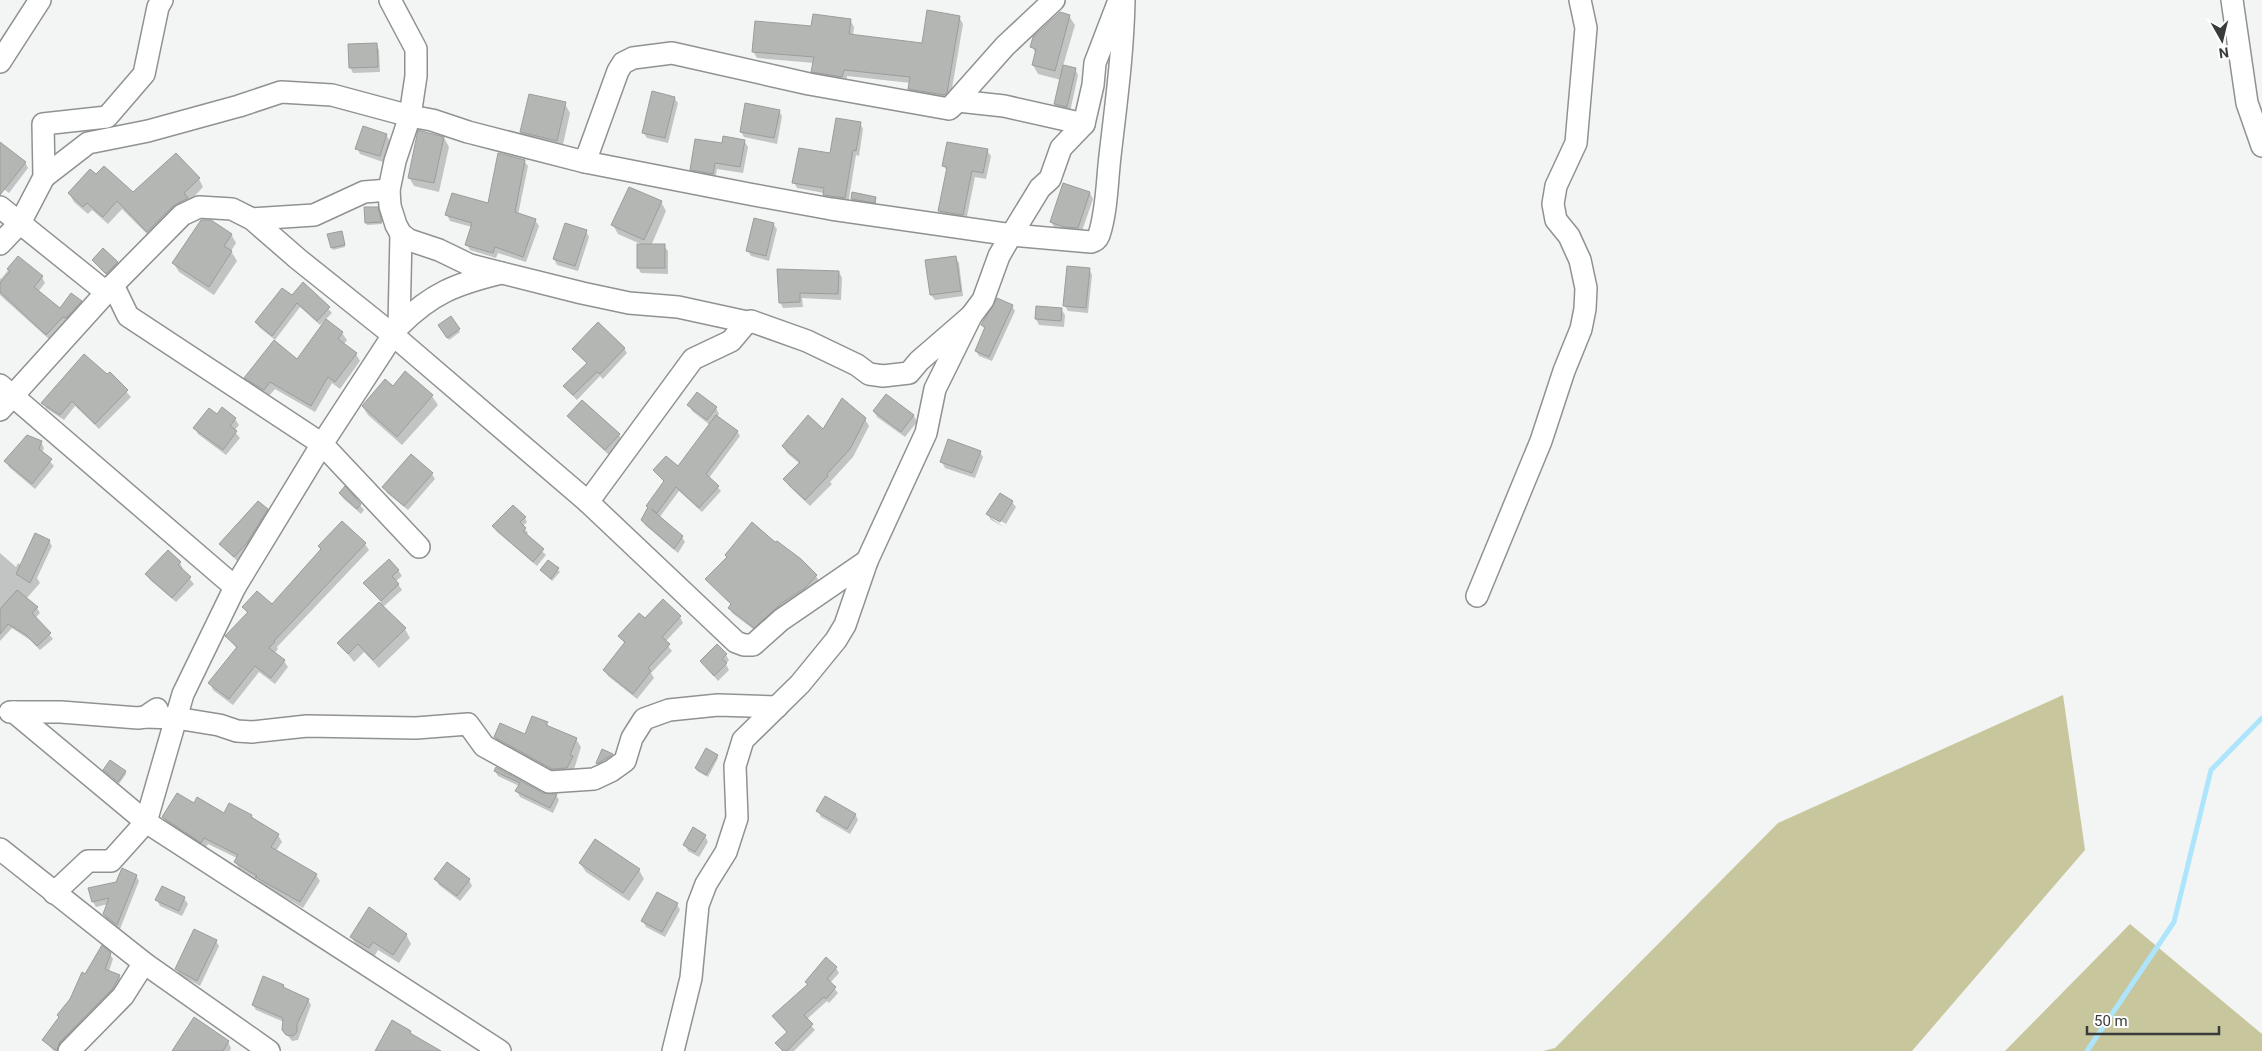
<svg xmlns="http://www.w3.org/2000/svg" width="2262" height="1051" viewBox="0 0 2262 1051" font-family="Roboto,sans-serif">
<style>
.green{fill:#c7c69d}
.shadow{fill:#0003}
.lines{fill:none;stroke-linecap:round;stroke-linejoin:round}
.stream{stroke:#ade5fd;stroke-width:5}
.building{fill:#b4b6b3;stroke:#9b9d9a}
.street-casing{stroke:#8f9291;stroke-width:24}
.street{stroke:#fff;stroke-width:21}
</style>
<rect width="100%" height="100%" fill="#f2f5f4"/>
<!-- green -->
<g class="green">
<polygon points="2063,695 2085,850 1912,1051 1543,1051 1555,1048 1778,823"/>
<polygon points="2130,924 2262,1034 2262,1051 2005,1051"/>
</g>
<!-- shadow -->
<g class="shadow">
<polygon points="1069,16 1075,25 1063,66 1075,69 1078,75 1070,112 1058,110 1055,104 1061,80 1038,74 1033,65 1036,54 1032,47"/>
<polygon points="959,17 963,24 950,100 913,95 910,89 911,83 847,76 846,83 816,78 813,71 814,63 757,58 753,51 812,27 850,20 854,27 853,36 923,44"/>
<polygon points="376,44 379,50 380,72 353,73 350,67"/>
<polygon points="674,98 678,103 668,143 647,138 643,132"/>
<polygon points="565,104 570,113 562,149 526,141 521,132"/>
<polygon points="779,111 782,116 777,144 744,137 741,132"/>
<polygon points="860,123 863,129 859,156 856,155 848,204 828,200 824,193 797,188 794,182 831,155"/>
<polygon points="386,135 390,141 383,162 360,154 357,148"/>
<polygon points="444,138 449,147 439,192 414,186 409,177"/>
<polygon points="744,141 748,147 743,173 717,169 715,179 694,175 691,169"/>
<polygon points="0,151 25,162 28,168 9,193 0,186"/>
<polygon points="987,151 991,156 986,179 975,177 966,221 943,217 939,211 947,171 943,165"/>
<polygon points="524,161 528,166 518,215 535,220 539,226 526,262 498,253 496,258 470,250 467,245 472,227 450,221 447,215 489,205"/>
<polygon points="96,176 133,194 199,179 203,187 153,240 122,209 108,224 92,210 88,214 74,202 69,193"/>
<polygon points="1090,193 1093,199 1081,234 1068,232 1055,228 1051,222"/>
<polygon points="876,198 876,205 854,201 852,199"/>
<polygon points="661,202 666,211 651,246 664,246 668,251 668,274 641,273 638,268 643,245 618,234 613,225"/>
<polygon points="378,210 382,224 367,225 366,222"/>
<polygon points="773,224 777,229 769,261 751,256 748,251"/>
<polygon points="586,231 589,237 578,271 557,265 554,259"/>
<polygon points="231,234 236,243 231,251 237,261 214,295 179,272 174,264"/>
<polygon points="343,235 345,247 333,250 332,248"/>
<polygon points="955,257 959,263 963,296 935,300 931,295"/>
<polygon points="18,258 42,277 45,283 38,292 60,309 81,302 84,307 50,340 0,295 0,278 1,279"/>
<polygon points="94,260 117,263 120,268 110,279"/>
<polygon points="1089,269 1092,275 1088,313 1068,311 1065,306"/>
<polygon points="839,272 842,278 841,300 802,298 803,307 783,308 780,302"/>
<polygon points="303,283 332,313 320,325 300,307 275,340 259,327 256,322 292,297"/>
<polygon points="1012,306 1015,311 992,361 979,356 976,351 985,330 982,325"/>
<polygon points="1037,307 1061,309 1065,315 1064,327 1039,325 1036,319"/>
<polygon points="450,318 460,332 449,340 439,326"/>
<polygon points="342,333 347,340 344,344 356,354 360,361 340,389 332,383 315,412 275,389 268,397 250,385 246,378 298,361"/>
<polygon points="624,348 627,353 603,379 600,376 577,400 568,391 565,386 587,364 574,349"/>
<polygon points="406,373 432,396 438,405 402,445 368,415 363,407 393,388"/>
<polygon points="110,374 131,397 99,429 75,406 64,420 46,408 43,403"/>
<polygon points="886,395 914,416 917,422 905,437 877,417 874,411"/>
<polygon points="689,405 716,408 719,414 717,417 737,431 740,436 709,478 721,491 702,512 679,491 659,518 682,537 685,542 678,553 645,525 643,519 665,482 654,470 678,468 710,425 692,411"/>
<polygon points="217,415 235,419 239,425 234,431 240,438 226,455 198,434 195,428"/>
<polygon points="569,416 619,435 622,440 609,455 572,421"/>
<polygon points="865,419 869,426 853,457 830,482 832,484 810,506 789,486 785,479 800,464 787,453 783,446 823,431"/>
<polygon points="41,442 44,448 42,453 54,466 35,489 9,467 6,461"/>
<polygon points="980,452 983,457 975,478 945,468 942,462"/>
<polygon points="432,474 435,479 408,510 387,493 384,487"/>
<polygon points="340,494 360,505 364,510 361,514 344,499"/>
<polygon points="1012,502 1016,507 1006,524 991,515 991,518 1004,527 991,520 988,514"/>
<polygon points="267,510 270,516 238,562 221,544"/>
<polygon points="525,518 527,522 523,526 528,533 526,536 546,555 537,566 496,531 494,526"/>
<polygon points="49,541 52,546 37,578 40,583 26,599 37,608 40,613 35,618 53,639 40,650 30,640 12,628 0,641 0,553 16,567 18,563 22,566"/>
<polygon points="365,544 369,550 277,647 278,649 274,654 284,661 288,667 275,684 259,672 233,705 213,690 210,683 237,649 227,636 248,614 244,608 272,605 321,550 319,547"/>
<polygon points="168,552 180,563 183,569 182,570 194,584 176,602 150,580 147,575"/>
<polygon points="549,561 560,572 552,581 541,570"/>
<polygon points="398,570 402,576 396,581 402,590 383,607 405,629 410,638 379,668 364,652 354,662 339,643 381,602 365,583"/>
<polygon points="816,576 819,581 808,593 757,632 732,613 730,608 732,605 707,579"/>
<polygon points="680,617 683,623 665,642 672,651 651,673 654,678 637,699 608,676 604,670 625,644 619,636 645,619"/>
<polygon points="726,655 729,660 726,664 729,670 718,681 701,661"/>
<polygon points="547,723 549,728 576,739 581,747 572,776 557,776 499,745 495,737 526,736"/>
<polygon points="603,751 614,757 599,765 598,763"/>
<polygon points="717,756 718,758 708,777 697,771 696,768"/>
<polygon points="496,769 543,794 556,795 559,800 553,813 520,797 517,791 519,786 498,776 495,771"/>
<polygon points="105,770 125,771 126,774 119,784"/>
<polygon points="194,804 224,815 251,815 254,820 278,835 282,842 276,851 316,875 320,881 303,908 261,884 259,880 239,868 235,862 237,858 208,844 205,849 167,824 163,817"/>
<polygon points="818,811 855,814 858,820 850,834 821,817"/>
<polygon points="705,836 708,842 699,857 688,851 685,845"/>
<polygon points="580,863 639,870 644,879 629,901 586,872"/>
<polygon points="136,876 139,881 120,929 107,920 104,914 108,904 96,907 93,902"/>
<polygon points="436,879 469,880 472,886 460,901 439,885"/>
<polygon points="184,898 188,904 182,916 160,906 157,900"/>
<polygon points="677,904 680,910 665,937 646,927 643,921"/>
<polygon points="406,934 411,944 399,963 378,950 374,957 357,946 351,937"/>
<polygon points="216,941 219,946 200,986 180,975 176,969"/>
<polygon points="110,954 113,959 109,971 119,976 123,981 62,1051 54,1051 43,1040 60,1018 86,976"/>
<polygon points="836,968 839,973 830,983 838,993 829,1003 827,1001 806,1020 815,1030 794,1051 782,1051 777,1043 788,1034 773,1016 808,985"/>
<polygon points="283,986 286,990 308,1000 311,1005 298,1040 292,1041 283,1030 284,1022 256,1010 253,1005"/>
<polygon points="228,1042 231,1048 230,1051 174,1051"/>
</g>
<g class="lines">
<!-- stream -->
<polyline class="stream" points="2087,1051 2174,922 2211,770 2262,718"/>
</g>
<!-- building -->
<g class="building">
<polygon points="927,10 960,16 947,93 944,95 908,89 910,77 844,70 842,77 811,72 814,57 752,52 755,21 811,26 813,14 851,19 849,34 922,43"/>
<polygon points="1060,12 1070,15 1055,71 1032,65 1036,49 1030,47 1033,37"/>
<polygon points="377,43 378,67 349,68 348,44"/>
<polygon points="1063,65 1076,68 1067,107 1054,104"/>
<polygon points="652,91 675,97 665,138 642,133"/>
<polygon points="529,94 566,102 557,141 520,132"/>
<polygon points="745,103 780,110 774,138 740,132"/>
<polygon points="836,118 861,122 856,151 853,150 845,198 823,195 824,188 792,183 799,148 830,153"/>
<polygon points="363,126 387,134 380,156 355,149"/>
<polygon points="418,130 444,137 434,183 408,178"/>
<polygon points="723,136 745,140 740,167 715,163 713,174 690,170 695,139 722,143"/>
<polygon points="0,142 26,162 0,195"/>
<polygon points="947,142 988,149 983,173 972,171 963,215 938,211 947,167 942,166"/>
<polygon points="176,153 200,178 184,193 188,198 173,206 147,232 117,201 103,217 87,203 83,207 68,193 90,169 96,174 104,166 133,192"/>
<polygon points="498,153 525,160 515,212 536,219 523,257 495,247 493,253 465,245 472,223 445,215 452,193 488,203"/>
<polygon points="1063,183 1090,192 1078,228 1064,227 1050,222"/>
<polygon points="629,187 662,201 644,240 611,225"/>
<polygon points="852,192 876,197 875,203 851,199"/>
<polygon points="364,207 378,207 382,222 365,223"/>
<polygon points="754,218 774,223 766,256 746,251"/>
<polygon points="201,220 211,220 232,234 224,246 232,251 209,287 172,263"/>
<polygon points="565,223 587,230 575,266 553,259"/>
<polygon points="342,231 345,245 331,248 327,234"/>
<rect x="637" y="244" width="28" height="24"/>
<polygon points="103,248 118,262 106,274 92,260"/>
<polygon points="18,256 43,276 34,287 60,308 71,293 82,301 66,318 63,317 46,335 0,292 0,283 10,271 7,269"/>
<polygon points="956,256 961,291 930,295 925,260"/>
<polygon points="1067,266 1090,268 1086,308 1063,306"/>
<polygon points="777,269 839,271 838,294 800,293 800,302 779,303"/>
<polygon points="303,282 330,307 317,321 297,303 272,336 255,322 282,288 292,295"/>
<polygon points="997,298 1013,305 989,357 975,351 985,327 981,325"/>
<polygon points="1036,306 1062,308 1061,321 1035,319"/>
<polygon points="451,316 460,329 447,338 438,325"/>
<polygon points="326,319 343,332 338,339 357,353 335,382 328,377 311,406 270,382 264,390 244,378 274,340 297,359"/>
<polygon points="598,322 625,348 600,374 597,372 573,395 563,386 587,363 572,349"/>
<polygon points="84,354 107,374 110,372 128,390 95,424 72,401 60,415 41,403"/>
<polygon points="405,371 433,395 397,437 362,406 385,379 393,386"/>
<polygon points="697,392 717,407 707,420 687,405"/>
<polygon points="886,394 914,415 901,432 873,411"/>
<polygon points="842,398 866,418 850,449 827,474 828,476 805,500 783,479 800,462 782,446 808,415 823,429"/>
<polygon points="582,400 620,434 605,450 567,416"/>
<polygon points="222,407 236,418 230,426 237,431 223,450 193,428 209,408 217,414"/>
<polygon points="716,415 738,431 706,474 719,486 699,508 676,487 657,513 651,509 683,536 674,549 641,520 648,507 646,506 664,481 653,470 666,456 678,466"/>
<polygon points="27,435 42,441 39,449 52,459 32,484 4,461"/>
<polygon points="948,439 981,451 972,473 940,462"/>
<polygon points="411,454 433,473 404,506 382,487"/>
<polygon points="345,486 361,504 357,509 339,493"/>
<polygon points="1000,493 1013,501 1000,522 986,514"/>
<polygon points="258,501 268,509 247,543 234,557 219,544"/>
<polygon points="513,505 526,517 520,522 526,528 523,531 544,549 533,562 492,526"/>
<polygon points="342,521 366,543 274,641 275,642 269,648 285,660 271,678 255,666 229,699 208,683 237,647 225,636 248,612 242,607 257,591 272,604 321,549 318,546"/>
<polygon points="752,522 775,542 777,541 801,559 817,575 805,588 782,603 754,628 728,608 731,604 705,579 727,557 725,555"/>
<polygon points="35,533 50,540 30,583 16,574"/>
<polygon points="168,550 181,562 178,565 191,577 172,598 145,574"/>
<polygon points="389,559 399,570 392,576 399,584 381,601 363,583"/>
<polygon points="548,560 559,568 551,579 540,570"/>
<polygon points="17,590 38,607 32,613 51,633 37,646 26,635 8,624 0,634 0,609"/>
<polygon points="663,599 681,616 662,637 670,644 648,668 651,671 633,694 603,670 625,642 618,636 639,613 645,618"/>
<polygon points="379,602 406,628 373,660 358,644 348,654 337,643"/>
<polygon points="717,644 727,654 722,659 727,663 714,676 700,661"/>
<polygon points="532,716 548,722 546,725 577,738 570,755 573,756 567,768 552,769 494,737 500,723 525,734"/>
<polygon points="706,748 718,755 706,775 695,768"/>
<polygon points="602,749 613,754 597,764 596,763"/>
<polygon points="110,760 126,771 118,782 103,770"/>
<polygon points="496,767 543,793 557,794 550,808 515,791 520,783 494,771"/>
<polygon points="177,793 194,803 197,797 224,813 229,803 252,815 251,817 279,834 271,847 317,874 300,902 255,877 257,876 234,862 238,855 204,838 201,843 162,817"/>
<polygon points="825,796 856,814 847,829 816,811"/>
<polygon points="693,827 706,835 695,852 683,845"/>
<polygon points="595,839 640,869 623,893 579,863"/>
<polygon points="447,862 470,879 457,896 434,879"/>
<polygon points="122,868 137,875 117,925 103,914 109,898 92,902 88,888 116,882"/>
<polygon points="162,886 185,897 179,911 155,900"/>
<polygon points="657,892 678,903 662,932 641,921"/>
<polygon points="369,907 407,934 393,955 373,942 369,948 350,937"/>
<polygon points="194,929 217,940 197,981 175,969"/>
<polygon points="102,945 111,953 105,969 120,975 113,988 60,1042 57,1051 42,1040 59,1017 57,1015 70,999 82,972 85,974"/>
<polygon points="826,957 837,967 827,979 836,987 826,999 824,997 804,1015 813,1024 787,1051 783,1051 775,1043 787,1032 772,1016 808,984 805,982"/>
<polygon points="263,976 284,985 283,987 309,999 297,1024 297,1032 293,1036 286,1035 282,1030 283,1018 252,1005"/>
<polygon points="194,1017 229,1041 223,1051 172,1051"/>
<polygon points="392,1020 411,1031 410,1033 441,1051 375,1051"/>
</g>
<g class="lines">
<defs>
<g id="street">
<polyline points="2232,0 2247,103 2262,146"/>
<polyline points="0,62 40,0"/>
<polyline points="950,108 1005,46 1054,0"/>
<polyline points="585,162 618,71 623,63 633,58 672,53 809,84 949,109 958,101 1004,106 1084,124"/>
<polyline points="44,177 88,143 148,131 239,106 281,92 332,95 410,116 416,76 416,49 390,0"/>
<polyline points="0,207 107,293"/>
<polyline points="252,219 314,215 364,192 389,190"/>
<polyline points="0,244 20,223 44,177 43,124 107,117 144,74 158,7 162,0"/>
<polyline points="113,285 128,316 322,444 419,547"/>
<path d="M971,316l-52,45 -10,12 -26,3 -14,-2 -12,-9 -50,-24 -56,-20 -4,1 -69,-15 -49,-4 -47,-10 -112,-28 -31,-15 -30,-10 -8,-6 -5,-9 -6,-19 -1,-16 6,-29 15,-45 22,4 36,12 117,30 164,32 82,15 181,26 79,7c4,-1 6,-2 8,-7 8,-24 8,-54 11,-79 6,-52 13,-103 14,-156"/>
<polyline points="399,326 401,234"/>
<polyline points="0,385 235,587 183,694 146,822 111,861 88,861 54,893"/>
<polyline points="0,410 113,285 182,215 199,207 232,209 252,219 298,259 393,335 588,502 736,642 744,645 753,645 781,620 867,561"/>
<polyline points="588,502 693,359 731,341 747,322"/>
<path d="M235,587l87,-143 77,-118c33,-33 57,-42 102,-53"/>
<polyline points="1477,596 1541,441 1564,371 1581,329 1585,309 1586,288 1580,260 1569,236 1556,220 1553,204 1556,186 1576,143 1586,28 1580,0"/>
<polyline points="10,712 61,712 138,718 145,717 157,709"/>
<polyline points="14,712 146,822 500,1051"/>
<polyline points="145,717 176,718 219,725 237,731 252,732 307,726 416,728 468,724 484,746 549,782 594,779 611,771 625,761 632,738 644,719 669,710 718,705 777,707"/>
<polyline points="0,849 144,963 269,1051"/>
<polyline points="69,1051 123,996 144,963"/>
<polyline points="673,1051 691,978 698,905 706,884 726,852 737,818 735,766 743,740 800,684 836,640 845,625 867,561 926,433 935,389 971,316 983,300 999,256 1007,242 1040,188 1050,179 1061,148 1084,124 1093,85 1095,63 1118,3"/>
</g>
</defs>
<!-- street casing -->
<use href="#street" class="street-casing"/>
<!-- street -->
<use href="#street" class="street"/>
</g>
<!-- north arrow -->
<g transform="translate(2222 40) rotate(172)" stroke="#ffffff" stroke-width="4" paint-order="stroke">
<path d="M0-4L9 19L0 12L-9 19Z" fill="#3a3c3b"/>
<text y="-8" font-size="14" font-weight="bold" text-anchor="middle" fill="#3a3c3b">N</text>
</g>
<!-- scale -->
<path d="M2087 1026v8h132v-8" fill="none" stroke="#3a3c3b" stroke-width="2.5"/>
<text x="2094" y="1026" font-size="15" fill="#3a3c3b" stroke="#ffffff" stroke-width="4" paint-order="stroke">50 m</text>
</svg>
